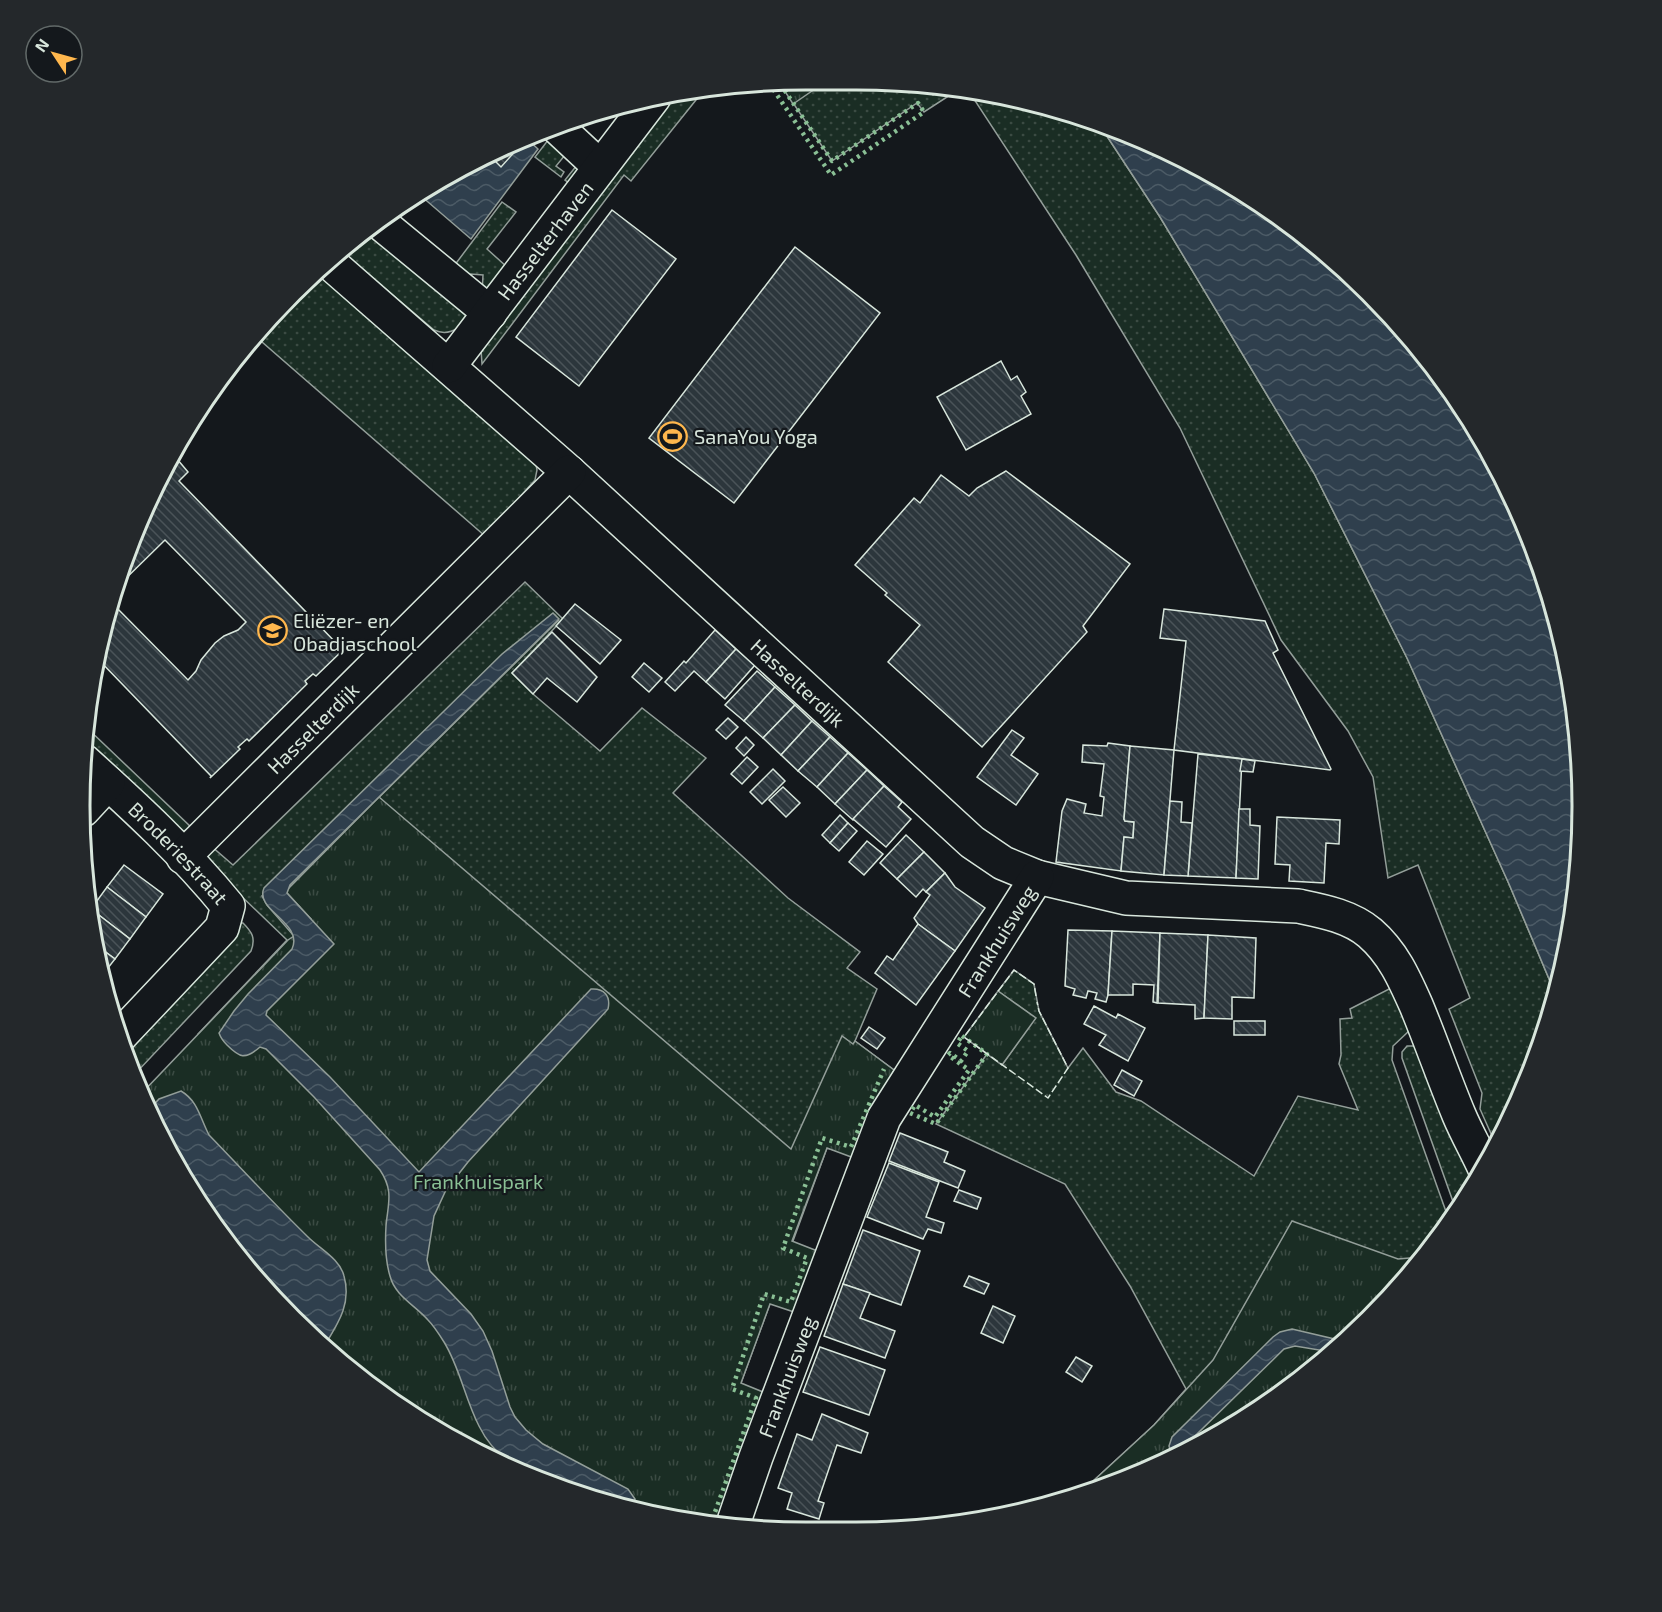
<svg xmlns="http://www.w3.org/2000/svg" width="1662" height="1612" viewBox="0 0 1662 1612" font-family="'Exo 2',sans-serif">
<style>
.grass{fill:url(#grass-dots);stroke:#939e99;stroke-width:1.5}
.park{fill:url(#park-tufts);stroke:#939e99;stroke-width:1.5}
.water{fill:url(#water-waves);stroke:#939e99;stroke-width:1.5}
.building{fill:url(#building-back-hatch);stroke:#d8e6dc;stroke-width:1.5}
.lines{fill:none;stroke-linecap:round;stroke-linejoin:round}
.minor-casing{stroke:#d8e6dc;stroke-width:36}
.minor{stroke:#14181c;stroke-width:33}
.hedge{stroke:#8ac095;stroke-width:4.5;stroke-dasharray:3 4.5;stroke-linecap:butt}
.fence{stroke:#d8e6dc;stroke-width:1.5;stroke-dasharray:8 3;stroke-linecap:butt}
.labels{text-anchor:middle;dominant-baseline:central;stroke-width:4.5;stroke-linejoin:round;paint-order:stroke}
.street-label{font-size:20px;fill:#d8e6dc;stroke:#14181c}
.poi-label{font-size:20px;fill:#d8e6dc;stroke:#14181c;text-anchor:start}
.park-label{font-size:20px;fill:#8ac095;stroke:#14181c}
.rim{fill:none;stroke:#d8e6dc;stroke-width:3}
</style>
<defs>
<pattern id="grass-dots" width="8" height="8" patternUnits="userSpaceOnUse" patternTransform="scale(1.5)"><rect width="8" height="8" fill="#1a2d24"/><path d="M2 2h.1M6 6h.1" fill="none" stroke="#3b4b43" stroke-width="1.8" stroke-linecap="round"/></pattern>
<pattern id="park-tufts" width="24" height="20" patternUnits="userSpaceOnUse" patternTransform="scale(1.5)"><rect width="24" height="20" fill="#1a2d24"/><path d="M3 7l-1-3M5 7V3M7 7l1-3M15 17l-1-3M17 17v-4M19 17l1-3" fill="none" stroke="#3b4b43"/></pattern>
<pattern id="water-waves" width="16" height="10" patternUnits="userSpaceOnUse" patternTransform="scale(1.5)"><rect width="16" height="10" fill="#2f3f4d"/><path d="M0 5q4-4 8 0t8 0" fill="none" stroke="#4c5b66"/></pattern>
<pattern id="building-back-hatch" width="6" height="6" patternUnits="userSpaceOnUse" patternTransform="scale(1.5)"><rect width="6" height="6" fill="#2c363c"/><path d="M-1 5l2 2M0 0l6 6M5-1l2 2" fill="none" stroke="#4a5358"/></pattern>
</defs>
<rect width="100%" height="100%" fill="#14181c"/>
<!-- grass -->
<g class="grass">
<polygon points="806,80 926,85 933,95 941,90 947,97 924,112 917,103 832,161 779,82"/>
<polygon points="704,90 631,181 624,175 482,364 481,349 486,338 674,93"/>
<polygon points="968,90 1097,121 1160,217 1314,473 1407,658 1509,884 1555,993 1544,1039 1496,1145 1480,1109 1482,1093 1449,1009 1470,998 1418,865 1388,878 1373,777 1348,731 1281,640 1180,428 1076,255"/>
<polygon points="555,131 581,169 569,183 565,180 577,165 565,155 556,166 564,172 561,177 535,157"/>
<polygon points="502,202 516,212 487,249 507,267 482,295 483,275 471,274 470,293 448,274"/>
<path d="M372,225l95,87 -1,10c-10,8 -19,14 -32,8l-93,-79 23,-22z"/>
<polygon points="320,271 535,459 537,470 535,480 485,536 254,335 260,327"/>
<polygon points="525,582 563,619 512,673 533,694 600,751 642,708 706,758 673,793 788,898 860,952 847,968 877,989 855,1041 894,1070 856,1156 827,1148 741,1383 712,1526 334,944 290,885 559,620 262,896 267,905 294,936 443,1435 198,1034 287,940 210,866 206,857 211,846 233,865"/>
<polygon points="85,726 192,828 181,832 85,748"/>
<path d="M239,923h4c9,9 13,15 8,28l-116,123 -12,-29z"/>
<polygon points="1014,970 1034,984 1039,1011 1068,1068 1083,1048 1116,1092 1141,1101 1254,1176 1298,1096 1358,1110 1339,1064 1341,1055 1340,1019 1352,1018 1350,1009 1391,988 1410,1030 1393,1046 1392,1060 1449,1220 1402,1285 1079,1494 1154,1425 1186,1389 1130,1286 1065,1184 936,1124 987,1054 1002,1065 1035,1018 998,991"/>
<polygon points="1407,1046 1417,1046 1476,1181 1456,1210 1402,1058 1402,1052"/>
</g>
<!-- park -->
<g class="park">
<polygon points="806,80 828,80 793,104 779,82"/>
<polygon points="379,797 791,1149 842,1036 853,1044 855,1041 894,1070 854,1158 827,1148 792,1241 820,1252 797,1313 770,1304 741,1383 768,1394 721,1527 712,1526 573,1494 443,1435 327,1352 230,1249 155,1128 142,1093 288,940 294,936 311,919 287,893 287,890"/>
<polygon points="998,991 1036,1018 1002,1065 964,1037"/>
<polygon points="1292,1221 1398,1259 1422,1257 1402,1285 1299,1382 1178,1457 1079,1494 1154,1425 1213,1360"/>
</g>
<!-- water -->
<g class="water">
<polygon points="1097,121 1220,177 1335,260 1432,363 1507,484 1558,618 1581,758 1576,900 1555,993 1509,884 1407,658 1314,473 1160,217"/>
<polygon points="525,137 538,149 471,239 421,196"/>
<path d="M553,613l6,6 -269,266 -3,8 47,51 -67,67 -1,4 64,62 89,95 172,-183c13,-1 20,7 17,20l-140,153 -22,28 -12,26 -7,44 3,11 41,43 12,17 9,20 18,56 5,10 11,13 17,14 85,45 7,10 -1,9c-55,-13 -128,-26 -155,-82 -14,-27 -19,-58 -35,-84 -5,-8 -10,-16 -16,-22 -13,-15 -33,-24 -38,-44 -5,-16 -5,-33 -4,-50 2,-23 8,-35 -6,-56l-66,-73 -48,-48 -6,-2c-15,13 -20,11 -33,-2 -4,-4 -6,-6 -8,-12l15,-22 14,-17 44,-45c12,-26 -38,-39 -28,-61l238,-234z"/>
<path d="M181,1091c17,10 19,27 28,44 33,34 65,69 99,102 12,12 32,22 36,39 8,29 -7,49 -21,72l-93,-99 -75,-121 -7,-17 11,-12z"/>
<polygon points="1292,1329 1343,1341 1331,1352 1295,1346 1284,1349 1195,1436 1192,1448 1173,1459 1169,1446 1172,1437 1273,1337 1280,1332"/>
</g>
<!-- building -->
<g class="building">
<polygon points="514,143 519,147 501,167 490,156"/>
<polygon points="612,210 676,259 579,386 516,337"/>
<polygon points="795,247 880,313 734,503 649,438"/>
<polygon points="1001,361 1011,380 1017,376 1026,392 1021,396 1031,414 966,450 937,397"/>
<polygon points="172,453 188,472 179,481 342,649 344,649 316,676 313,674 305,681 307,684 249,741 247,739 238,747 240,749 210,778 211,776 98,659 111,602 188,680 196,671 201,660 215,643 224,636 238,630 246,622 165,540 114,590 118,572"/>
<polygon points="1006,471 1130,564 1083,626 1087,632 982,747 888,662 920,625 885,595 887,593 855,565 914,498 920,503 941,475 969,496 977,488"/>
<polygon points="575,604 621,640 600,664 556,626"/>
<polygon points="1164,609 1265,621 1278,650 1273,653 1331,769 1330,770 1174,750 1186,641 1160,638"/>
<polygon points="715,630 736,649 706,682 694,671 675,691 665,682 684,661 686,663"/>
<polygon points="552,632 597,677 577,702 547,678 533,694 512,673"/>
<polygon points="736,649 755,665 725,699 706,682"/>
<polygon points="644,663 662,678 649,692 632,677"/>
<polygon points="757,671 775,687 744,721 725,705"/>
<polygon points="775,687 795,705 763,738 744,721"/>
<polygon points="795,705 812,721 781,755 763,738"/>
<polygon points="728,718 738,727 726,739 716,730"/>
<polygon points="812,721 830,737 798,771 781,755"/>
<polygon points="1012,730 1024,738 1011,755 1038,774 1016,805 977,777"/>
<polygon points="746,737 754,745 744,756 736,748"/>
<polygon points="830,737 848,753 817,787 798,771"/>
<polygon points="1108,743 1130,746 1124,819 1125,821 1134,822 1133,838 1124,837 1121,871 1056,862 1062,811 1067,799 1086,804 1084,813 1102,816 1104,797 1100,796 1104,764 1082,762 1083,745 1107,746"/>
<polygon points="1130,746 1174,750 1164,875 1121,871 1124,837 1133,838 1134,822 1125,821 1124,819"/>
<polygon points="848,753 867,770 835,804 817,787"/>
<polygon points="1198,754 1242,759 1236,878 1188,876"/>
<polygon points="747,757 758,767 742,784 731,774"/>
<polygon points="1242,759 1255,761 1253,772 1240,771"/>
<polygon points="773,769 785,781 762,804 750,792"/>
<polygon points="867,770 884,786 853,820 835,804"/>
<polygon points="884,786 902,802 898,807 911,819 886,847 853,819"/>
<polygon points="783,787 800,803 786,817 769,800"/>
<polygon points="1170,801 1182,802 1181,822 1192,823 1188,876 1164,875"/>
<polygon points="1239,809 1250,809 1250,825 1260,826 1258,879 1236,878"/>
<polygon points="840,815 848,823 830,843 822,835"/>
<polygon points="1277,817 1340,820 1339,844 1326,843 1324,883 1289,881 1290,865 1275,864"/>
<polygon points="848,823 857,831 839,851 830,843"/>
<polygon points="906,835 924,852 897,879 880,863"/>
<polygon points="867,841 883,854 864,875 849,862"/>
<polygon points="924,852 945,873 926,892 923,889 916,897 897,879"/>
<polygon points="124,865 163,894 146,917 107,887"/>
<polygon points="945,873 955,887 985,908 955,951 918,924 914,918 930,895 926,892"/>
<polygon points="107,887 146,917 130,939 91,909"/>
<polygon points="91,909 130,939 115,959 96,945"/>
<polygon points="918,924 955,951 916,1005 875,973 887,956 893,960"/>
<polygon points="1068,930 1112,931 1108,995 1106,1002 1095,999 1097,993 1088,991 1086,998 1073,995 1075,989 1065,986"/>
<polygon points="1112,931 1160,933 1157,1003 1153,1002 1154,985 1133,984 1133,995 1108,995"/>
<polygon points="1160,933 1208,935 1204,1018 1195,1019 1195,1005 1158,1003"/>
<polygon points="1208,935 1256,938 1254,998 1232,997 1232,1019 1204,1018"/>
<polygon points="96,945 115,959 101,977"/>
<polygon points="1094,1006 1116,1018 1118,1014 1145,1028 1128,1061 1099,1045 1106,1035 1084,1024"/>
<rect x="1234" y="1021" width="31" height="14"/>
<polygon points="869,1027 885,1038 877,1049 861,1038"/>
<polygon points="1122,1070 1142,1081 1134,1096 1114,1085"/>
<polygon points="900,1133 948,1152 944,1162 965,1171 958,1188 889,1161"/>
<polygon points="889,1163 939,1182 926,1217 944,1223 941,1233 928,1229 923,1239 867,1217"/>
<polygon points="959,1190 981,1198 977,1209 954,1201"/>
<polygon points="863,1230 920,1251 901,1305 843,1284"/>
<polygon points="969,1276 989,1284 984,1294 964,1286"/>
<polygon points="843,1284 870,1293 860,1318 895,1331 885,1358 824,1336"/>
<polygon points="993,1306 1015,1316 1003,1343 981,1333"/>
<polygon points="820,1347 885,1370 869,1415 803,1392"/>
<polygon points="1076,1357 1092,1366 1082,1382 1066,1372"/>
<polygon points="822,1414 868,1433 861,1453 837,1445 818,1501 824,1503 819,1519 787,1509 792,1493 778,1488 797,1434 812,1440"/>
</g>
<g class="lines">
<defs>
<g id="minor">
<polyline points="556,126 600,167"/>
<polyline points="378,221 490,313"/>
<path id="s1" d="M329,262l240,210 403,370 31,21 34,14 89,21 172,8c24,5 52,10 72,27 23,20 34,45 46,72 15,36 28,74 43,110 8,19 18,36 26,54"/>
<path id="s2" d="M449,366l205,-269"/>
<path id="s3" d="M84,761c50,45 101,92 144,145l-6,22 -102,108"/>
<polyline points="83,810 108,783"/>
<path id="s4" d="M183,857l386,-385"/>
<path id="s5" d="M732,1527l24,-70 128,-339 153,-241"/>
</g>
</defs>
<!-- minor casing -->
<use href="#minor" class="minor-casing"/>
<!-- minor -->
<use href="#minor" class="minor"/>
<!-- hedge -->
<g class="hedge">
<polyline points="769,83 831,175 924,112 918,103 832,161 779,82"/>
<polygon points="962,1036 987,1054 936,1124 910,1113 915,1105 935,1117 969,1070 948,1055 950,1053 961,1061 968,1051 957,1043"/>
<polyline points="710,1526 756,1398 732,1389 764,1294 791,1302 807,1258 783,1248 822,1138 851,1147 884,1069"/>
</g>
<!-- fence -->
<polyline class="fence" points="1036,996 1034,984 1014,970 964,1037 1048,1098 1068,1068 1039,1011 1037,1002"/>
</g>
<!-- icons -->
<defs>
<symbol id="stadium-ring" viewBox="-11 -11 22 22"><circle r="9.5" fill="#14181c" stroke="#ffb74d" stroke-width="1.5"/><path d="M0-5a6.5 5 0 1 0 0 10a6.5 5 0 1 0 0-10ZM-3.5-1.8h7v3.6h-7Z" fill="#ffb74d"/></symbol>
<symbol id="school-ring" viewBox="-11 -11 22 22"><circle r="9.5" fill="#14181c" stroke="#ffb74d" stroke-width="1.5"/><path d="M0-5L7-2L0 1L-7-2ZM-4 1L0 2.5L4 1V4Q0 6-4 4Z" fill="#ffb74d"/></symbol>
</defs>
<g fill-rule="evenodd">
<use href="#stadium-ring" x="656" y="420" width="33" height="33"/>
<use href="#school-ring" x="256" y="614" width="33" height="33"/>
</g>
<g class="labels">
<!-- street labels -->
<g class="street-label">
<text stroke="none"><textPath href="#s2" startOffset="158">Hasselterhaven</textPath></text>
<text stroke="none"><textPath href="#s1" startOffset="630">Hasselterdijk</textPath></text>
<text stroke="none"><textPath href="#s4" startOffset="183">Hasselterdijk</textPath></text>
<text stroke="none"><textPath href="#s3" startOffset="132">Broderiestraat</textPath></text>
<text stroke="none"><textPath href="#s5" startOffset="646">Frankhuisweg</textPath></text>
<text stroke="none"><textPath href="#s5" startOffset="160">Frankhuisweg</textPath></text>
</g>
<!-- poi labels -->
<g class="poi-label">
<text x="694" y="436">SanaYou Yoga</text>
<text x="293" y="620">Eliëzer- en<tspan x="293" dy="23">Obadjaschool</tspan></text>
</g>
<!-- park labels -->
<g class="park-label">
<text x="478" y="1181">Frankhuispark</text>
</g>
</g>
<!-- crop -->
<path d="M0 0H1662V1612H0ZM806 90H856A716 716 0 0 1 1572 806V806A716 716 0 0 1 856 1522H806A716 716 0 0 1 90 806V806A716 716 0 0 1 806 90Z" fill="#24282b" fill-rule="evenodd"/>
<path class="rim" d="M806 90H856A716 716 0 0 1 1572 806V806A716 716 0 0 1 856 1522H806A716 716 0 0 1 90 806V806A716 716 0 0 1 806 90Z"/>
<!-- north arrow -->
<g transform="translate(54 54) rotate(306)"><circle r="28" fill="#14181c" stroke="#626a69" stroke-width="1.5"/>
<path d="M0-4.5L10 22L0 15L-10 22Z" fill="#ffb74d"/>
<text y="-9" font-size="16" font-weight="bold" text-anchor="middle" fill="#d8e6dc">N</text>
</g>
</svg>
